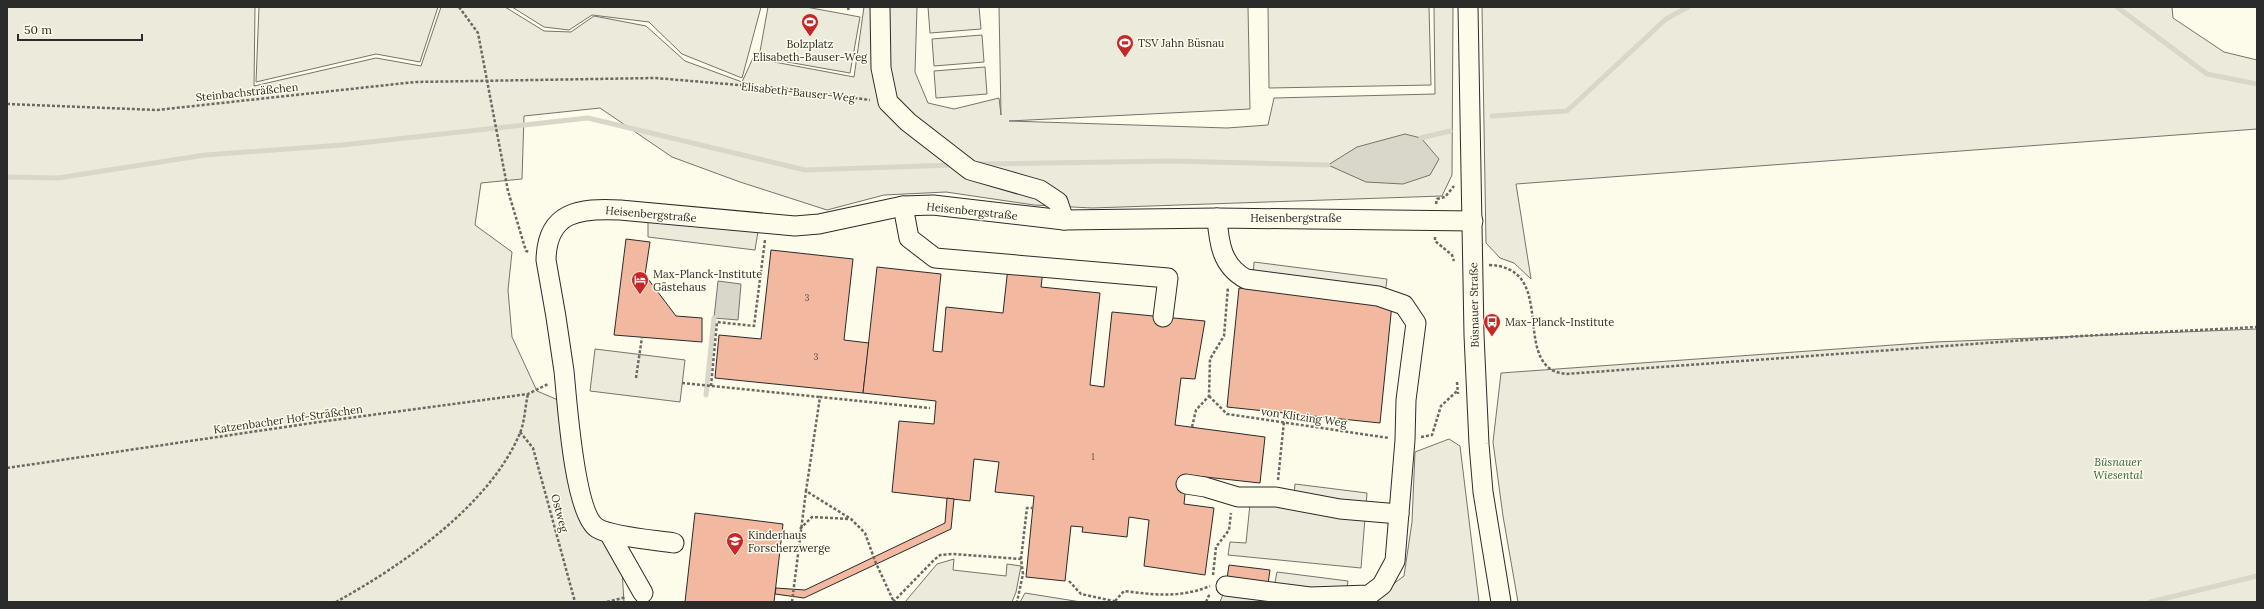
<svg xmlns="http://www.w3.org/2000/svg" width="2264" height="609" viewBox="0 0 2264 609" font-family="Lora,serif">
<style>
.green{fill:#ecebdb;stroke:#74746e}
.parking{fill:#eceadb;stroke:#74746e}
.water{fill:#d8d7c9;stroke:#74746e}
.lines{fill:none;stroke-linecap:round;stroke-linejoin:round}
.stream{stroke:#d8d7c9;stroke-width:5}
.building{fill:#f2b8a0;stroke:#2b2b2b}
.minor-casing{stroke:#2b2b2b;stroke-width:21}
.path{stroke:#6a6964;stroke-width:2.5;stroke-dasharray:3 2;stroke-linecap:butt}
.minor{stroke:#fdfbea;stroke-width:19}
.labels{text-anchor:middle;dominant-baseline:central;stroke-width:3;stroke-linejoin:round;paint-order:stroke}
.number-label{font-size:9px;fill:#5d4e48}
.poi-label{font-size:11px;fill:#2b2b2b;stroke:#fdfbea;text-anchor:start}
.street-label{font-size:11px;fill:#2b2b2b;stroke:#fdfbea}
.park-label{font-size:11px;font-style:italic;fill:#34623c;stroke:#fdfbea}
</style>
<rect width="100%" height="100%" fill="#fdfbea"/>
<!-- green -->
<g class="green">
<polygon points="7,7 255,7 254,86 376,58 421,66 441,7 505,7 544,31 571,32 594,16 646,26 685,61 742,82 753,58 854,77 864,7 917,7 915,72 928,103 954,109 999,98 1001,115 999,7 1248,7 1250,109 1009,121 1227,128 1268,125 1274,98 1435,94 1434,7 1453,7 1452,175 1442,196 1092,208 1034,205 946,192 884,195 827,210 740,182 672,157 600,108 524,116 522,179 481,183 475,225 512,252 508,290 512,337 537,391 558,400 575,500 584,528 621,554 624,602 7,602"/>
<polygon points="259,7 438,7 420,62 376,54 256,82"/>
<polygon points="512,7 761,7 742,78 682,54 649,22 592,15 569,30 544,27"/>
<polygon points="768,7 806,7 860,17 850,73 759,57"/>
<polygon points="928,7 979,7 981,29 930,33"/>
<polygon points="1268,7 1429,7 1431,85 1269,88"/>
<polygon points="1482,7 2172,7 2173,18 2224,52 2257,60 2257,129 1516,184 1531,279 1514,263 1500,258 1486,243"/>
<polygon points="982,35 984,62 934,66 932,39"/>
<polygon points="985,67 987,94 936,98 934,71"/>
<polygon points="2257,329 2257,602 1518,602 1503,516 1493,442 1501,373 1935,342"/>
<polygon points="1449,439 1460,446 1479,602 1369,602 1404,576 1412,522 1415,452"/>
<polygon points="954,559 953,570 1006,576 1007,564 1021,566 1016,592 1012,602 905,602 937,564"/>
<polygon points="1025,593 1081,602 1020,602"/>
</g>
<!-- parking -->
<g class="parking">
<polygon points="648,214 759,225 755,250 648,237"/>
<polygon points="1254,262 1387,279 1385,294 1253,277"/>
<polygon points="595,349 685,360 680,402 590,391"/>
<polygon points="1295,484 1367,493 1361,568 1228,555 1230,542 1246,543 1250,504 1293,507"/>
<polygon points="1277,572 1348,581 1346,595 1342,602 1220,602 1226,586 1273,593"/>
</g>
<!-- water -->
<g class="water">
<polygon points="1405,134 1421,138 1439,159 1430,175 1403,184 1366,182 1328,165 1357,147"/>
<polygon points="718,281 741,284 738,320 714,318"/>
</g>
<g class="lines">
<!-- stream -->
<g class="stream">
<polyline points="2117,7 2207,74 2257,84"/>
<polyline points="1492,116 1567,111 1666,19 1688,7"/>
<polyline points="1421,138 1450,131"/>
<polyline points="978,164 1171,161 1328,165"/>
<polyline points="7,177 58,178 205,155 342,145 588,118 805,170 954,165"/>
<polyline points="706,395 714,318"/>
<polyline points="2150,602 2257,576"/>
</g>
</g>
<!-- building -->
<g class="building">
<polygon points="626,239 650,242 645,275 676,316 702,318 702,342 614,335"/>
<polygon points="771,250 853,259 844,340 869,343 863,393 715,378 719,335 761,339"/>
<polygon points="877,267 941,274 933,351 942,352 946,307 1003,313 1008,267 1043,271 1041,287 1100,293 1090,385 1104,387 1112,312 1205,321 1195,379 1181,378 1175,425 1265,437 1260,483 1187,475 1184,504 1214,508 1205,575 1144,566 1149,520 1129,517 1127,537 1082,532 1083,527 1071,526 1065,581 1026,577 1034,496 995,492 999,462 974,459 970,501 892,492 899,421 934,424 936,401 863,393"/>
<polygon points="1239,288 1392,304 1380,423 1227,407"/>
<polygon points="947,498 954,499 951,529 804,598 775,594 776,588 805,590 945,523"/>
<polygon points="695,513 783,524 774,602 685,602"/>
<polygon points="1229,565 1270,570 1268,584 1227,579"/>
</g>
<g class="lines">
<defs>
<g id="minor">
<polyline points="880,7 881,68 888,102 908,122 970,170 1040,190 1058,202 1064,220"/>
<polyline points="1468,7 1474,335 1479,444 1483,492 1501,602"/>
<polyline points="903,206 909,238 935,258 1168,278 1163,317"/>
<path d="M1217,218c2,26 5,48 29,61l132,17 26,9 12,18 -10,77 -1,40 -10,121 -13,24 -13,10 -59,2 -84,-11"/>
<polyline points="1186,484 1205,487 1238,497 1276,497 1340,509 1399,514"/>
<polyline points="609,533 643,593"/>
<path d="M674,543c-19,-3 -62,-6 -77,-15 -23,-15 -30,-128 -33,-157 -5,-37 -11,-74 -18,-111 1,-49 34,-52 74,-50l175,16 24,-2 84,-18 30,-1 131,15 153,-2 256,3"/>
</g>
</defs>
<!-- minor casing -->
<use href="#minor" class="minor-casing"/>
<!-- path -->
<g class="path">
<polyline points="459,7 478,33 508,191 526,251 530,252"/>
<polyline points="848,7 849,12"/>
<polyline points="7,104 157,110 415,82 655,78 787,89 870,100"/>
<polyline points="1436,204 1437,199 1445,197 1454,186"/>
<polyline points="1435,237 1435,241 1452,255 1454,261"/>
<path d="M1489,265c63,2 30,79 60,103 5,4 11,5 17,6l515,-38 176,-9"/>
<polyline points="636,378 642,337"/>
<polyline points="1457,382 1458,394"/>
<polyline points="682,383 820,397"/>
<polyline points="711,386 717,322 754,326 765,240"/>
<polyline points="1209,396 1227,414 1389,438"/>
<polyline points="1192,427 1196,410 1209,396 1210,359 1224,336 1228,287"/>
<polyline points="520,432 533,448 575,602"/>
<polyline points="1421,437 1432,435 1441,406 1457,391"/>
<polyline points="7,468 319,422 528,394 548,384"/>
<polyline points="1278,480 1284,421"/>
<polyline points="800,529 812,517 850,519"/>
<polyline points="1021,559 1027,508 1033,508"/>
<polyline points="1213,575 1216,547 1229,530 1231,513"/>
<polyline points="1069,581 1081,594 1118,602"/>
<polyline points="893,600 875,561 865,533 851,519 806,491 820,397 930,408"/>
<path d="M1115,601l9,-10c30,4 57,7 86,-5"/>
<path d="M336,602c67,-37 154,-97 184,-169 5,-12 5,-27 8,-39"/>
<polyline points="607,602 626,597"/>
<polyline points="792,602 806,491"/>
<polyline points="893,602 934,560 940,555 953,554 1021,559 1023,574 1017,602"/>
<polyline points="1206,602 1210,593"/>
</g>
<!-- minor -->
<use href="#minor" class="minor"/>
</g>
<!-- icons -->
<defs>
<symbol id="stadium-pin" viewBox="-11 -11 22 30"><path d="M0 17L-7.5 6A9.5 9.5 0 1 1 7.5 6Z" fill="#c62828" stroke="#fdfbea"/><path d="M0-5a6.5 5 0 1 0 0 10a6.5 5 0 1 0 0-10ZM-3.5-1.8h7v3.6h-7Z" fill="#fff"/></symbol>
<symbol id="hotel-pin" viewBox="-11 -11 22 30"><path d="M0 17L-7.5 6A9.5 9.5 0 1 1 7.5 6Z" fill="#c62828" stroke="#fdfbea"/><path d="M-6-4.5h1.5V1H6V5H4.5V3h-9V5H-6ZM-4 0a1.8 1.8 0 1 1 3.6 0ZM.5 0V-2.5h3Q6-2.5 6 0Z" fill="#fff"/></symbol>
<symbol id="bus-pin" viewBox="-11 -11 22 30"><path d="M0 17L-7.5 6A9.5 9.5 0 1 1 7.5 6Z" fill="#c62828" stroke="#fdfbea"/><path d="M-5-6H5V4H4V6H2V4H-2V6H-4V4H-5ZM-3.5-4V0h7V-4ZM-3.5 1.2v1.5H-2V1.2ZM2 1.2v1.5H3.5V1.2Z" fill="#fff"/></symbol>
<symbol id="school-pin" viewBox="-11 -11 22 30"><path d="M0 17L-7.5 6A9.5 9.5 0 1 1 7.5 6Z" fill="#c62828" stroke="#fdfbea"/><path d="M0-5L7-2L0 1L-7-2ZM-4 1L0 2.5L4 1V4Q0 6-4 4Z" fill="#fff"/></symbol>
</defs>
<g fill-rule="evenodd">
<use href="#stadium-pin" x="800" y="12" width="20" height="27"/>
<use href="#stadium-pin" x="1115" y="33" width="20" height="27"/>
<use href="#hotel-pin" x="630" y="270" width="20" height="27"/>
<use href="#bus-pin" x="1482" y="312" width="20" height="27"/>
<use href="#school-pin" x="725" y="531" width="20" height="27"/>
</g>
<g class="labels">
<!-- number labels -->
<g class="number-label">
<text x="807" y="297">3</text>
<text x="816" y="356">3</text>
<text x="1093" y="456">1</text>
</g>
<!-- poi labels -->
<g class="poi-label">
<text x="1138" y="43">TSV Jahn Büsnau</text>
<text x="810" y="44" text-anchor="middle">Bolzplatz<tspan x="810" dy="13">Elisabeth-Bauser-Weg</tspan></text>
<text x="653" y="274">Max-Planck-Institute<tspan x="653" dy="13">Gästehaus</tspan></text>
<text x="1505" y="322">Max-Planck-Institute</text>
<text x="748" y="535">Kinderhaus<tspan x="748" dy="13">Forscherzwerge</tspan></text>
</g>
<!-- street labels -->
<g class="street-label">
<text transform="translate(247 92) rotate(-6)">Steinbachsträßchen</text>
<text transform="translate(798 92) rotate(6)">Elisabeth-Bauser-Weg</text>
<text transform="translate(972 211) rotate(6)">Heisenbergstraße</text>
<text transform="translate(651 214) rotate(5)">Heisenbergstraße</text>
<text x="1296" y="218">Heisenbergstraße</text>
<text transform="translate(1474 305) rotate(-91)">Büsnauer Straße</text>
<text transform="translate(1304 417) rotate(8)">von Klitzing Weg</text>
<text transform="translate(288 419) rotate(-8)">Katzenbacher Hof-Sträßchen</text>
<text transform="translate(560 513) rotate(75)">Ostweg</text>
</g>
<!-- park labels -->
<g class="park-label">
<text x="2118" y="462">Büsnauer<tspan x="2118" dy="13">Wiesental</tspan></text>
</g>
</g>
<!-- border -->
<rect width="2264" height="609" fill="none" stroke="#2b2b2b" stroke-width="16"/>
<!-- scale -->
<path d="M18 34v6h124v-6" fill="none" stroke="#2b2b2b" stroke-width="2"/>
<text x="24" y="34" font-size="12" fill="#2b2b2b" stroke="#fdfbea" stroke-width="3" paint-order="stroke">50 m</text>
</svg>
